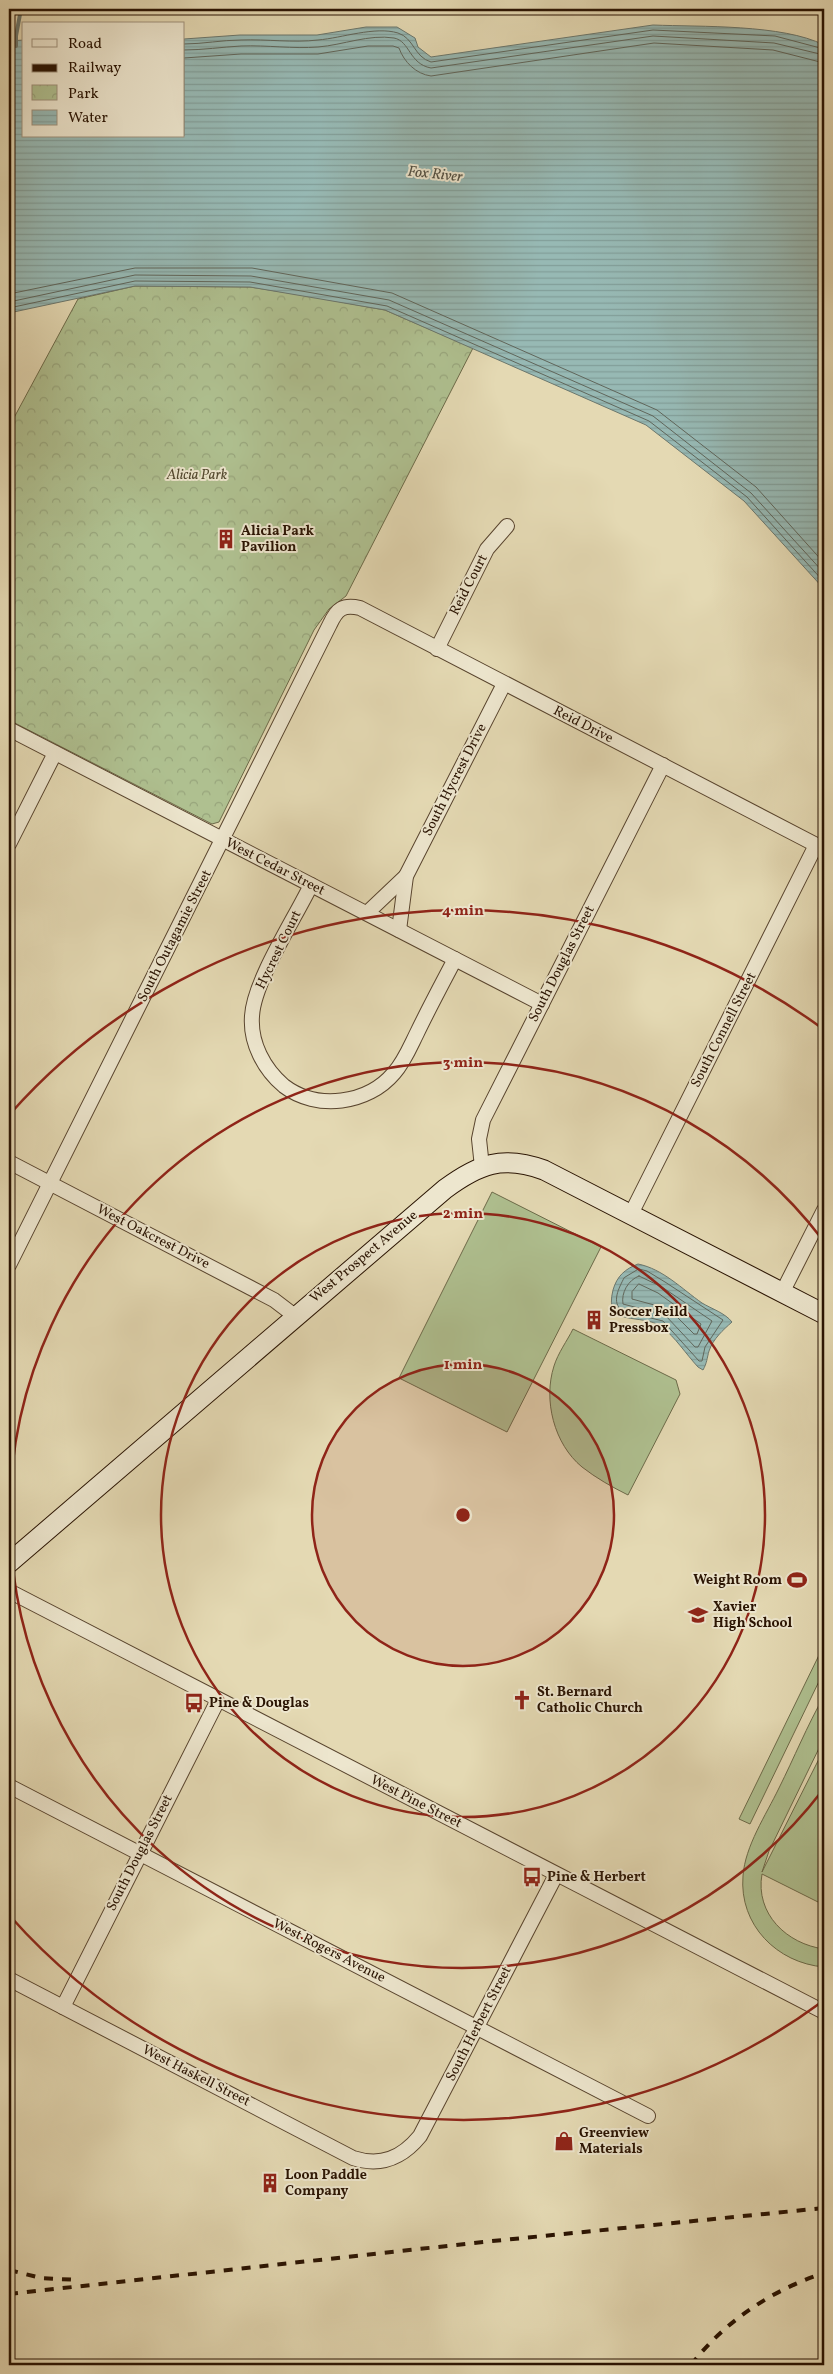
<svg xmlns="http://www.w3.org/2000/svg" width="833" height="2374" viewBox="0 0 833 2374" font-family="Vollkorn,serif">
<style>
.park{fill:url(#park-crowns);stroke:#6c6a49}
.pitch{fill:#afc090;stroke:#6c6a49}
.water{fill:url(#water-rules);stroke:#6b776d}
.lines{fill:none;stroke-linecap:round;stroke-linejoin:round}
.shore{stroke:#60665b;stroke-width:1}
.stream{stroke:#6b776d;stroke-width:4}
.street-casing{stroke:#58442e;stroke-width:16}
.secondary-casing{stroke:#291302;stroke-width:21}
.street{stroke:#ede6ce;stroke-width:14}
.secondary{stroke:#ede6ce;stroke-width:19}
.rail{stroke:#291302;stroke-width:4;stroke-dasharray:9 9;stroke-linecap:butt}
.ring{fill:none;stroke:#8f2418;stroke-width:2.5}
.labels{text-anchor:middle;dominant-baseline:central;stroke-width:4;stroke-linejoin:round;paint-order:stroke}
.park-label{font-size:14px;font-style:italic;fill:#51472d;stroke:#ede6ce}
.poi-label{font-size:14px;font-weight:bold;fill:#291302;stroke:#ede6ce;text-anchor:start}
.street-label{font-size:14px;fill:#291302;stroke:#ede6ce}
.water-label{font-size:15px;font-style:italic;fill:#504d40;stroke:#ede6ce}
.centre{fill:#8f2418;stroke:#ede6ce;stroke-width:2.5}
.ring-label{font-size:15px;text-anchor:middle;font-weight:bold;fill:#8f2418;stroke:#ede6ce;stroke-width:4;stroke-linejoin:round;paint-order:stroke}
</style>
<defs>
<pattern id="park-crowns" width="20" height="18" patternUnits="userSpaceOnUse" patternTransform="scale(1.25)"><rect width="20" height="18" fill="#afc090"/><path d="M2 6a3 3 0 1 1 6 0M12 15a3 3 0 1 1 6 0" fill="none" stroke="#97a47b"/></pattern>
<pattern id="water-rules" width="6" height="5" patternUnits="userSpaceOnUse" patternTransform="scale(1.25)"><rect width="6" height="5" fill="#97b9b4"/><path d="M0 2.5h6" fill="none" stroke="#829e99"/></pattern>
</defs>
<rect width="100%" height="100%" fill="#e4d9b3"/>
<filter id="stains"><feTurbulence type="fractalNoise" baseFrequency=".004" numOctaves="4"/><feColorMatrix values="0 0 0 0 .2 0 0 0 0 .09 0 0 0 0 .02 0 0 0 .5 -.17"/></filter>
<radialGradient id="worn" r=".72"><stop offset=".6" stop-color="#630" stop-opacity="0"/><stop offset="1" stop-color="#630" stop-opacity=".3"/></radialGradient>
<!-- park -->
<polygon class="park" points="135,286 250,287 308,296 385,310 473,348 346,596 329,609 314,630 219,822 212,824 9,720 9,427 78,299"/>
<!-- pitch -->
<g class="pitch">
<polygon points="492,1192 601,1247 507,1432 399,1378"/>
<path d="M573,1329l103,51 4,14 -52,101c-16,-8 -32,-17 -46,-28 -28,-23 -39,-67 -28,-101 4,-13 13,-25 19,-37z"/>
<polygon points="822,1649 824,1650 824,1671 750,1824 739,1819"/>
<path d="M824,1696v42l-55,113 -7,21 62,-123v156l-62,-31c-7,40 25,70 62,75v18c-47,-4 -85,-42 -81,-91 2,-30 23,-61 36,-88 15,-30 28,-62 45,-92z"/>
</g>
<!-- water -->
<g class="water">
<path d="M653,25c48,2 129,-1 171,20v544l-80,-88 -98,-76 -261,-115 -135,-23 -115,-1 -126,27v-272l15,-1v96h160v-97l56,-4h77l49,-8h31l18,11 3,9 13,10z"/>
<path d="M638,1264c25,5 44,25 64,39 10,6 23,10 30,19 -9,8 -19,17 -23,29 -2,7 -2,12 -6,19l-5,-3c-12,-13 -23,-30 -36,-40 -20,-15 -59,2 -49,-37 4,-14 12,-21 25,-26z"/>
</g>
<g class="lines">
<!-- shore -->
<g class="shore">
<path d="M184,44c19,0 38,-4 57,-4 26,-1 52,3 77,0 24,-2 57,-14 80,-7 16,5 16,24 33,29l222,-32 122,6 49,13"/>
<path d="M184,50c19,0 38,-3 57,-4 26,-1 52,3 77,1 25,-2 51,-13 76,-9 16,3 15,26 37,30l222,-32 121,7 50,12"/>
<path d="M184,58l57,-4h77l50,-8h25l6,2c5,14 17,26 32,28l223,-33 119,7 51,13"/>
<polyline points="9,294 135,268 252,268 392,293 657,410 756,487 824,563"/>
<polyline points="9,302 135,275 251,276 389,300 653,416 751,493 824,573"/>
<polyline points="9,308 135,281 250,282 387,306 649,421 747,497 824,582"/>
<path d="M639,1269l8,2 18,11 58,38 -18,27 -3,14h-3l-36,-40 -41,-10c-11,-9 -3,-23 2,-33z"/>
<path d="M639,1276l23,11 50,34 -14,26h-3l-30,-32 -42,-11c-2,-11 5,-24 16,-28z"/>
<polygon points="639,1284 658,1293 701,1324 697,1334 694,1334 669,1309 632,1299 632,1292"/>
</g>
<!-- stream -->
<polyline class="stream" points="16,46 16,36 21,9"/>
<defs>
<g id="street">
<polyline points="437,649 487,549 507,526"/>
<polyline points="9,729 542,1004"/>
<polyline points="9,844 55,753"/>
<path d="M311,885c-17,35 -57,96 -59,131 -2,27 12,53 32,70 33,25 84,18 110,-13 10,-11 16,-26 23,-40 12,-25 25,-49 38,-74"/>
<polyline points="367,913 406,876"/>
<polyline points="399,930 406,876 504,684"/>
<polyline points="9,1162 274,1300 295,1316"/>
<polyline points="482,1167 479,1139 483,1120 663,765"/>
<polyline points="631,1214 816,845"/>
<path d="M9,1265l321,-641c7,-15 13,-20 30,-16l464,241"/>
<polyline points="782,1293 824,1210"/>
<polyline points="9,1591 824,2012"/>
<polyline points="9,1786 648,2116"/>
<path d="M9,1979l344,179c28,9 49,0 67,-22l136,-261"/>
<polyline points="63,2007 218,1700"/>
</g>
<path id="secondary" d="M9,1563l436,-374c34,-25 57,-34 99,-19l280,144"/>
</defs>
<!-- street casing -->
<use href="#street" class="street-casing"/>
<!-- secondary casing -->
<use href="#secondary" class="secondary-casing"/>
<!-- street -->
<use href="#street" class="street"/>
<!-- secondary -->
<use href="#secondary" class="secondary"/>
<!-- rail -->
<g class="rail">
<polyline points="9,2270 41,2278 78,2280"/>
<polyline points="9,2294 483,2242 824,2208"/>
<path d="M691,2365c34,-44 81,-75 133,-92"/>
</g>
</g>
<!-- distance rings -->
<circle cx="463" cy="1515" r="151" fill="#8f2418" fill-opacity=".12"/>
<g class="ring">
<circle cx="463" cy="1515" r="151"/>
<circle cx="463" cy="1515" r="302"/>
<path d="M822 1791A453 453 0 1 1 822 1239"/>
<path d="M823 2001A605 605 0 0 1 10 1916M10 1114A605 605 0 0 1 823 1029"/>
</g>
<!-- icons -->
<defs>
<symbol id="building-bare" viewBox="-9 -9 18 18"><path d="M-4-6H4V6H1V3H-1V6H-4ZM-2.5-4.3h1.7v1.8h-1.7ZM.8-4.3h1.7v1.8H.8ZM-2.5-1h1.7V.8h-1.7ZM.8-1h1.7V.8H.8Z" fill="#8f2418" stroke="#ede6ce" stroke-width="2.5" paint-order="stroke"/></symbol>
<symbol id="stadium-bare" viewBox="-9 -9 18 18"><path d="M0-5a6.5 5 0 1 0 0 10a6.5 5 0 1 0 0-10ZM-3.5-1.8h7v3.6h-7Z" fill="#8f2418" stroke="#ede6ce" stroke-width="2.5" paint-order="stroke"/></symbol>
<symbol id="school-bare" viewBox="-9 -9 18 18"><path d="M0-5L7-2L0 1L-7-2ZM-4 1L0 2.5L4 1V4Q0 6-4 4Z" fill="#8f2418" stroke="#ede6ce" stroke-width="2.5" paint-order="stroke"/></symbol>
<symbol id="church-bare" viewBox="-9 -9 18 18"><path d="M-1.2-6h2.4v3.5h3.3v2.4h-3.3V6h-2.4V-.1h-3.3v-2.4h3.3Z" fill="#8f2418" stroke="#ede6ce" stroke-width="2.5" paint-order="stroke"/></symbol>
<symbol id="bus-bare" viewBox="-9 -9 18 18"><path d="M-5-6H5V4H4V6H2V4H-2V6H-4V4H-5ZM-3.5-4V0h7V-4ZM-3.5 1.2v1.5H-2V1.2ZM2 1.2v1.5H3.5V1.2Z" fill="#8f2418" stroke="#ede6ce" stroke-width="2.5" paint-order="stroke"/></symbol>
<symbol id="shop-bare" viewBox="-9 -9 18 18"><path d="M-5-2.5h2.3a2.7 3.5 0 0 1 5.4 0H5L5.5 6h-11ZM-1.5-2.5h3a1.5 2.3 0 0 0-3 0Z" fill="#8f2418" stroke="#ede6ce" stroke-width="2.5" paint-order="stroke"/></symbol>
</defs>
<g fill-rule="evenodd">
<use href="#building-bare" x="212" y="525" width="28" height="28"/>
<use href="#building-bare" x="580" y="1306" width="28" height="28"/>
<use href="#stadium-bare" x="783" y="1566" width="28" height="28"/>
<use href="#school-bare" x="684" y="1601" width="28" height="28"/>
<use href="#church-bare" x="508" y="1686" width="28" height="28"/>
<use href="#bus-bare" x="180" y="1689" width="28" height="28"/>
<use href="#bus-bare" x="518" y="1863" width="28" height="28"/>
<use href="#shop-bare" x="550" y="2127" width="28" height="28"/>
<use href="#building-bare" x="256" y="2169" width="28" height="28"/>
</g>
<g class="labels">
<!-- park labels -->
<g class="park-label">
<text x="197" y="475">Alicia Park</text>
</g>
<!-- poi labels -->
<g class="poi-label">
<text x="241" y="531">Alicia Park<tspan x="241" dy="16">Pavilion</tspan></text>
<text x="609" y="1312">Soccer Feild<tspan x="609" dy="16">Pressbox</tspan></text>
<text x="782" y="1580" text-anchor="end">Weight Room</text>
<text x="713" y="1607">Xavier<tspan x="713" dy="16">High School</tspan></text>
<text x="537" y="1692">St. Bernard<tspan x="537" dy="16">Catholic Church</tspan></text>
<text x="209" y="1703">Pine &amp; Douglas</text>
<text x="547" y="1877">Pine &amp; Herbert</text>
<text x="579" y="2133">Greenview<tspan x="579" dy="16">Materials</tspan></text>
<text x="285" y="2175">Loon Paddle<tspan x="285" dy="16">Company</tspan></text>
</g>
<!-- street labels -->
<g class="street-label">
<text transform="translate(469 585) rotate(-63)">Reid Court</text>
<text transform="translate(583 725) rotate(27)">Reid Drive</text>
<text transform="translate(455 780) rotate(-63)">South Hycrest Drive</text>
<text transform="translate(275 867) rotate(27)">West Cedar Street</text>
<text transform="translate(175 936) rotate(-63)">South Outagamie Street</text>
<text transform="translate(279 950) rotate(-64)">Hycrest Court</text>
<text transform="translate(562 964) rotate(-63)">South Douglas Street</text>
<text transform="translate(724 1030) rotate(-63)">South Connell Street</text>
<text transform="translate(153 1237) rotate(27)">West Oakcrest Drive</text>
<text transform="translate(364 1257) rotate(-40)">West Prospect Avenue</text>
<text transform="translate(416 1802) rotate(27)">West Pine Street</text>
<text transform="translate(140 1853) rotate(-63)">South Douglas Street</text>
<text transform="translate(329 1951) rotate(27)">West Rogers Avenue</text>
<text transform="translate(479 2024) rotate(-63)">South Herbert Street</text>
<text transform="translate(196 2076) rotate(27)">West Haskell Street</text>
</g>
<!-- water labels -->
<g class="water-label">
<text transform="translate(435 175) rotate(6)">Fox River</text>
</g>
</g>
<circle cx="463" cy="1515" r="8" class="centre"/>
<g class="ring-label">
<text x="463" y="915">4 min</text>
<text x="463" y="1067">3 min</text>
<text x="463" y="1218">2 min</text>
<text x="463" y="1369">1 min</text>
</g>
<!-- margin -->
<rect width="833" height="2374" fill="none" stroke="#e4d9b3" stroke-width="30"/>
<rect x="10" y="10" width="813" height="2354" fill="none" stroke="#291302" stroke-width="2.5"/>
<rect x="15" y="15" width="803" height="2344" fill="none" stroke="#291302"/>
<!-- legend -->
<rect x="22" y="22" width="162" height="115" fill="#ede6ce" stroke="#9f927c"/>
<rect x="32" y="39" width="25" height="8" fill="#ede6ce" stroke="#9f927c"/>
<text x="68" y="48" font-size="15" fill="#291302">Road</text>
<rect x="32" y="64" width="25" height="8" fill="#291302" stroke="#9f927c"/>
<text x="68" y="72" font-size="15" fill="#291302">Railway</text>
<rect x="32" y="85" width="25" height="15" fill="url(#park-crowns)" stroke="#9f927c"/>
<text x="68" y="98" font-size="15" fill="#291302">Park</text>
<rect x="32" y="110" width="25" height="15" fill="url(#water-rules)" stroke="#9f927c"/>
<text x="68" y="122" font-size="15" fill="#291302">Water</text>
<rect width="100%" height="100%" filter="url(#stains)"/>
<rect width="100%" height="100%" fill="url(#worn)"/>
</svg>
